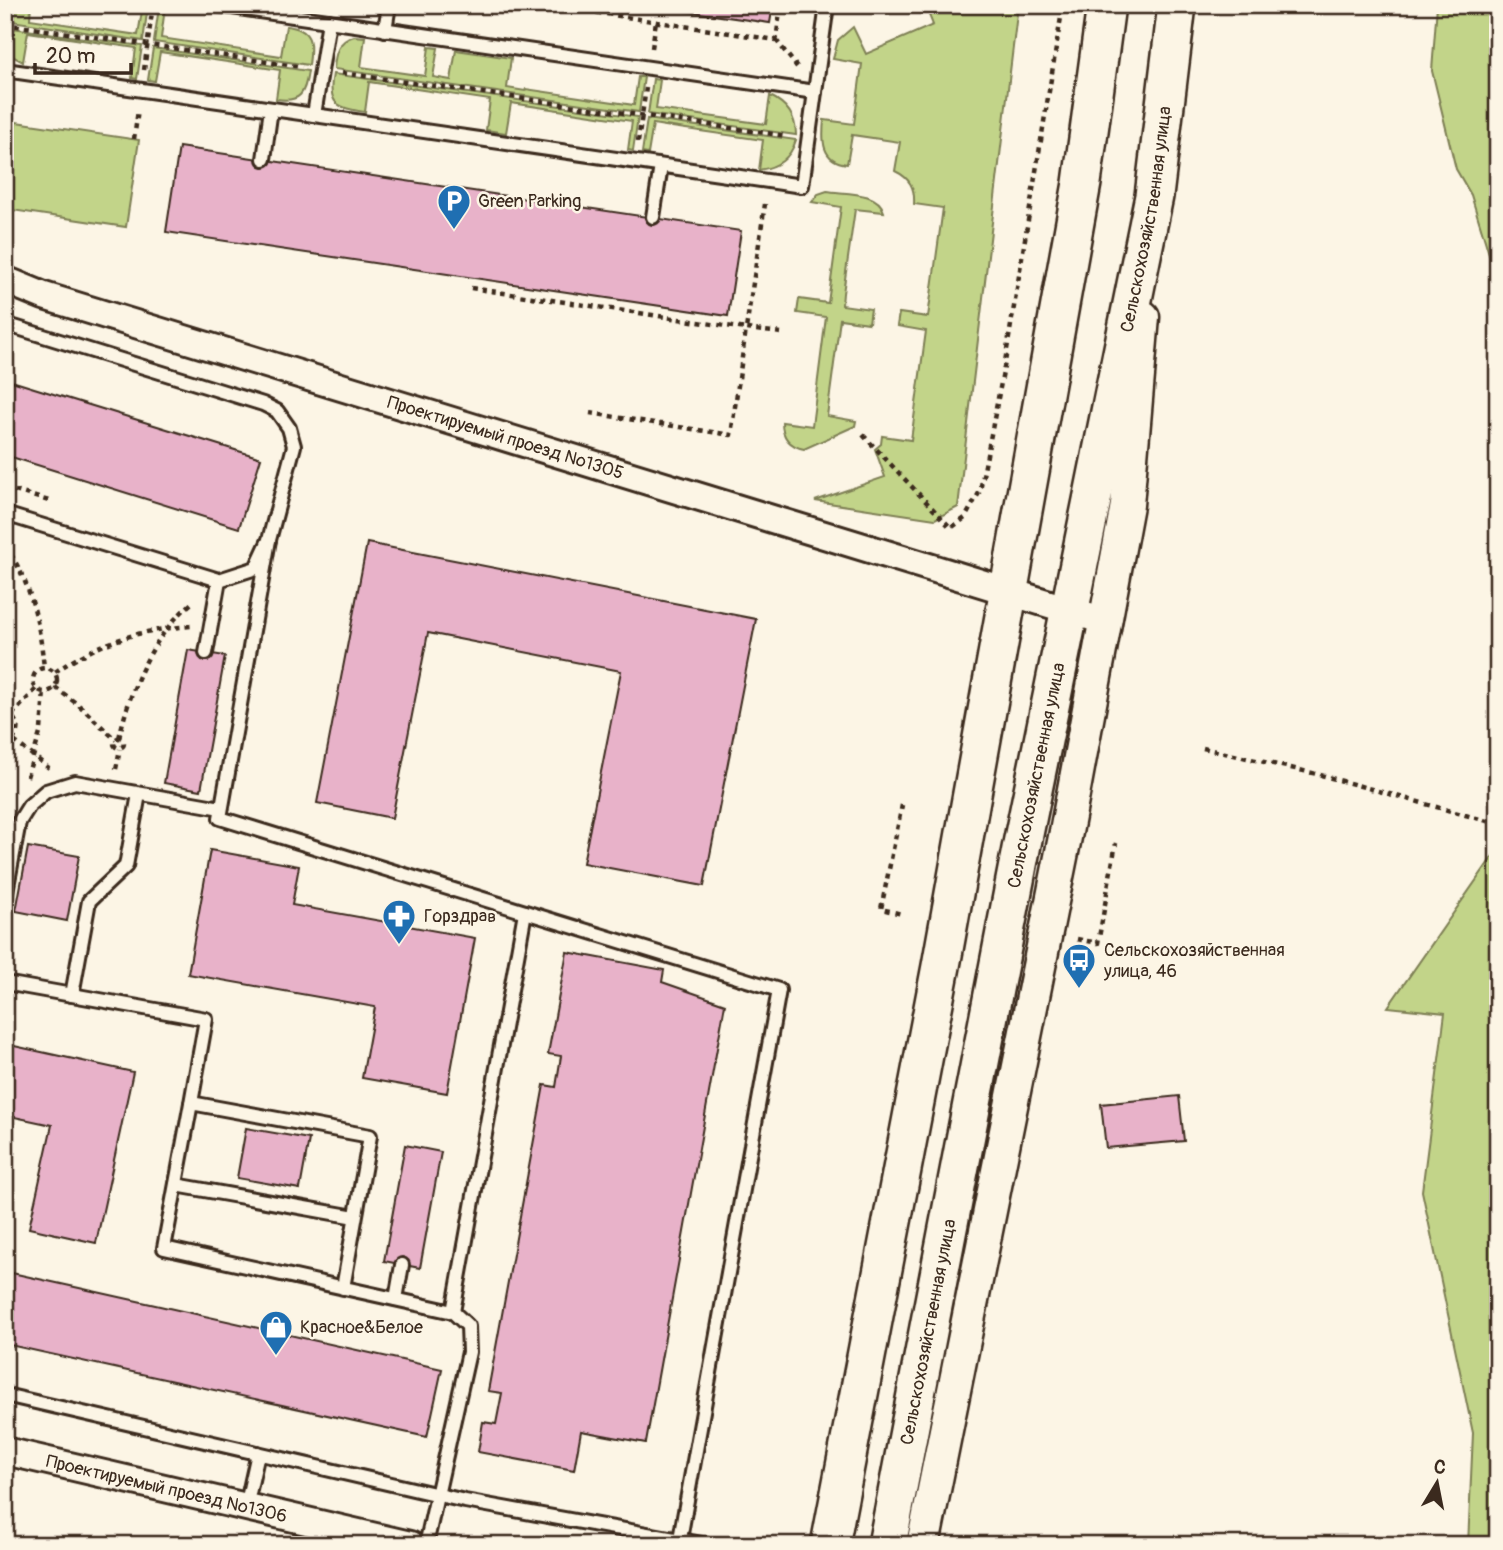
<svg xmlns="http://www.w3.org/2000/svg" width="1503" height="1550" viewBox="0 0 1503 1550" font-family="Pangolin,sans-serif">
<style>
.green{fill:#c2d489;stroke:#7e7f54;stroke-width:2}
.building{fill:#e8b2c9;stroke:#3b2a1e;stroke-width:2}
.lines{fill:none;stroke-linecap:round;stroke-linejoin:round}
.service-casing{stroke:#3b2a1e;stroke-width:18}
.minor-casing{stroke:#3b2a1e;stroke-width:32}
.tertiary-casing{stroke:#3b2a1e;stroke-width:37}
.secondary-casing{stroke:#3b2a1e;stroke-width:42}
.path{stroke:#3b2a1e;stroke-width:4.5;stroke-dasharray:5 5;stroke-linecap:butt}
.service{stroke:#fcf5e5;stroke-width:12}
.minor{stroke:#fcf5e5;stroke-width:26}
.tertiary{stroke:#fcf5e5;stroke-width:32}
.secondary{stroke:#fcf5e5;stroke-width:37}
.labels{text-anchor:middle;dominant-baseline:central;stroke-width:5;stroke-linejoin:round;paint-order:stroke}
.poi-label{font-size:18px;fill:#3b2a1e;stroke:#fcf5e5;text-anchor:start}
.street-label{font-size:18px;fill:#3b2a1e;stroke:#fcf5e5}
</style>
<rect width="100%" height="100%" fill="#fcf5e5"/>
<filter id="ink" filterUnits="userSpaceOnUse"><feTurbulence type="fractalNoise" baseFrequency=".0143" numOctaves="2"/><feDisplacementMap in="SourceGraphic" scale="14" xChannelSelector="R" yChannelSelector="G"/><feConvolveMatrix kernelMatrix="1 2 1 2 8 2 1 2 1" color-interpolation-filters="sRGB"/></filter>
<g filter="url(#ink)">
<!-- green -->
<g class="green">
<polygon points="6,5 31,5 30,19 138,35 143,5 148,6 143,41 5,20"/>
<path d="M925,5h93l-60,502 -23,12 -120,-18 70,-24 -10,-28 6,-5 1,-8 29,4 15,-109 -29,-5 2,-13 29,4 15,-109 -29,-4c1,-16 -4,-26 -19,-33l5,-29 -48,-7 -5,29c-26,-3 -25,-24 -23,-44l30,4 8,-60 -29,-5 5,-19 15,-13 13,27 67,-29z"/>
<polygon points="1437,5 1498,5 1498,283 1471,195 1456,169 1432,71"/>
<path d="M159,7l6,1 -4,30 120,18 5,-30c27,3 26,17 23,39l-155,-23z"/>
<polygon points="5,27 142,46 137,79 132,78 136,48 28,32 23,62 12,56 5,47"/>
<path d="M354,36l11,1 -4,30 64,9 4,-29 9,1 -5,29 18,3 5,-30 55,8 -4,30 18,3 1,-2 108,16 4,-28h6l-5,35 -305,-43c1,-16 4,-28 20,-33z"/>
<path d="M153,48l155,23c-3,22 -7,32 -32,28l4,-29 -120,-18 -5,29 -7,-1z"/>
<path d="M333,74l305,43 -5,34 -5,-1 4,-29 -121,-18 -5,30 -20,-3 4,-30 -121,-18 -4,30c-28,-4 -38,-8 -32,-38z"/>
<path d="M653,79l7,1 -4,29 110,15 4,-28c17,8 26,20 26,39l-148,-21z"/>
<path d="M647,119l149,21c-6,19 -18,27 -37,30l4,-30 -98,-14 -12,-2 -5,30 -6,-1z"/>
<polygon points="16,122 139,140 126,227 5,209 5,194"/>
<path d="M827,191c18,3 52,0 57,21l-29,-3 -12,84 -1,12 29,4 -2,14 -29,-4 -13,97 29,5 -1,5 -51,23c-15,-3 -22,-12 -22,-27l30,4 14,-109 -29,-4 2,-14 29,4 13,-96 -29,-5 6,-8z"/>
<polygon points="1498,849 1498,1545 1468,1545 1473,1433 1422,1191 1445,1013 1388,1007"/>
</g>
<!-- building -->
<g class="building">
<polygon points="643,5 773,5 770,23"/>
<polygon points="179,147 741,231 728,316 166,232"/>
<polygon points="5,379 261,458 239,528 5,455"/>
<polygon points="367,543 756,619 704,886 583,863 621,671 428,633 392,818 317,803"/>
<polygon points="188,650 225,656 201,790 164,783"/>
<polygon points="28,847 79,856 67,921 16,911"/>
<polygon points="210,850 299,866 292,905 475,938 447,1093 362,1078 375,1007 188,974"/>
<polygon points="567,952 664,970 662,982 725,1004 646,1443 581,1431 574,1470 478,1452 483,1422 496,1424 502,1393 488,1391 544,1085 556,1087 561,1056 548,1054"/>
<polygon points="5,1044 133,1072 96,1243 29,1228 52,1125 5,1115"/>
<polygon points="1179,1096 1184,1141 1106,1148 1101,1104"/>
<polygon points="246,1128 309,1139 300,1189 237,1178"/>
<polygon points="405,1145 441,1152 420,1268 384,1261"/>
<polygon points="12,1273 442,1369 427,1437 5,1344 5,1305"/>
</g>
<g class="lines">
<defs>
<g id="service">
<polyline points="218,5 815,92"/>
<polyline points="385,30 389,5"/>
<polyline points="5,70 802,186 827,5"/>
<polyline points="314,115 329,21"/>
<polyline points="264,159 271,109"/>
<polyline points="653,217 661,166"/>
<polyline points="5,324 263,404 277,411 289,428 294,446 269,540 256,568 219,580 5,514"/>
<polyline points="269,540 220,818 779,990 680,1539"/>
<polyline points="206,653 219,580"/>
<polyline points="5,897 19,822 29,806 46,791 75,782 221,808"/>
<polyline points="5,983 206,1019 191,1103"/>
<polyline points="72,995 89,901 126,866 139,794"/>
<polyline points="176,1185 355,1217"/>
<polyline points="343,1288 370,1136 191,1103 164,1248 453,1312 468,1326 469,1352 426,1545"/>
<polyline points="396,1299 402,1265"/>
<polyline points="453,1312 525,912"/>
<polyline points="5,1395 465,1501 708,1545"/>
<polyline points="246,1507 258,1453"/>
</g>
<g id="minor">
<path id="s1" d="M5,280l39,16 1061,325"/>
<path id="s2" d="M5,1451l405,94"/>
</g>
<polyline id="tertiary" points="923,1545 1067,827 1127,505 1143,317"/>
<g id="secondary">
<polyline points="830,1545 941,966 1082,183 1106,5"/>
<path id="s3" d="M887,1545l135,-701 132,-648 23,-191"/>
</g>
</defs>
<!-- service casing -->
<use href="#service" class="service-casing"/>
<!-- minor casing -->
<use href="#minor" class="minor-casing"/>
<!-- tertiary casing -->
<use href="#tertiary" class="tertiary-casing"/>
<!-- secondary casing -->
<use href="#secondary" class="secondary-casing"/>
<!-- path -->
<g class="path">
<polyline points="547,5 776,40 781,5"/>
<polyline points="5,24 302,67"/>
<polyline points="776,40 797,67"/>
<polyline points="652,48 656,21"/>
<polyline points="144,70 153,5"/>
<polyline points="342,73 787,136"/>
<polyline points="134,139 138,110"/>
<polyline points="638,142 646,88"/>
<polyline points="471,288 746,329 765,204"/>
<polyline points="590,413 731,435 746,329 782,333"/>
<polyline points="863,435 951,528 965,518 980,491 1005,362 1063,5"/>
<polyline points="5,488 49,501"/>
<path d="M5,546c26,35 35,79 39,122"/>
<circle cx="45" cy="680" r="12"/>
<path d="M55,672c44,-30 83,-42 136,-46"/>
<polyline points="55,687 81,707 116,740"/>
<path d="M5,712c18,9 15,25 0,35"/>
<polyline points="12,715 37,688"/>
<circle cx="119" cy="743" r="5"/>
<path d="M119,738c12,-51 32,-101 73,-135"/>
<polyline points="14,741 49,768"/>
<polyline points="1203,748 1317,774 1498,824"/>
<polyline points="116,769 120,749"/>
<polyline points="27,777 41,730 44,691"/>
<polyline points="902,805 881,909 902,914"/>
<polyline points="1077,939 1098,943 1116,843"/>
</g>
<!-- service -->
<use href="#service" class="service"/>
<!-- minor -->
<use href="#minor" class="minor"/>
<!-- tertiary -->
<use href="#tertiary" class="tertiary"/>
<!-- secondary -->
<use href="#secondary" class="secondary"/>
</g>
</g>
<!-- icons -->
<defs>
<symbol id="parking-pin" viewBox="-11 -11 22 30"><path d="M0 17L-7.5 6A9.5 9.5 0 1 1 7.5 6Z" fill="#1f6fb2" stroke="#fcf5e5"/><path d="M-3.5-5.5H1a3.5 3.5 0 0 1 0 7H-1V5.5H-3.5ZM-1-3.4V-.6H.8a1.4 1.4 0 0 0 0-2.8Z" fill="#fff"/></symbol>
<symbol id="pharmacy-pin" viewBox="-11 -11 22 30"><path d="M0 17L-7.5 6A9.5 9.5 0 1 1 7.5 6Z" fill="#1f6fb2" stroke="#fcf5e5"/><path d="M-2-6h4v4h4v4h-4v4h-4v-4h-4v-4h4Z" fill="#fff"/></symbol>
<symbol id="bus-pin" viewBox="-11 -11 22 30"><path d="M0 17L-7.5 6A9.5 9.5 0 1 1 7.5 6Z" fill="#1f6fb2" stroke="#fcf5e5"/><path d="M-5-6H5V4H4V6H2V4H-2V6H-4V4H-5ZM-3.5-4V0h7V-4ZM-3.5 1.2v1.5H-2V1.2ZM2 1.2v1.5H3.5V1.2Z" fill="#fff"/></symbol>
<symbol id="shop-pin" viewBox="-11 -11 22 30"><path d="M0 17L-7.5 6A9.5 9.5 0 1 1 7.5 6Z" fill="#1f6fb2" stroke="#fcf5e5"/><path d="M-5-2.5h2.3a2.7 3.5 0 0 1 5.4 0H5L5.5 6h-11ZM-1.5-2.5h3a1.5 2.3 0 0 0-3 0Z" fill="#fff"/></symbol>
</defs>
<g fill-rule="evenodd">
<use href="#parking-pin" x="435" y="182" width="38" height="52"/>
<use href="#pharmacy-pin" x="380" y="897" width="38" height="52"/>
<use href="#bus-pin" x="1060" y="941" width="38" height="52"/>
<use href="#shop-pin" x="257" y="1308" width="38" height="52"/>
</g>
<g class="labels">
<!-- poi labels -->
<g class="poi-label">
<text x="478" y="201">Green Parking</text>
<text x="424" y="916">Горздрав</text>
<text x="1104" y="950">Сельскохозяйственная<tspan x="1104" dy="21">улица, 46</tspan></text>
<text x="300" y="1327">Красное&amp;Белое</text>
</g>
<!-- street labels -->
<g class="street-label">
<text stroke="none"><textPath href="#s3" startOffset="1351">Сельскохозяйственная улица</textPath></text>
<text stroke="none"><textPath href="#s1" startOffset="525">Проектируемый проезд №1305</textPath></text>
<text stroke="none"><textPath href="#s3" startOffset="784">Сельскохозяйственная улица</textPath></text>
<text stroke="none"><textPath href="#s3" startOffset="217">Сельскохозяйственная улица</textPath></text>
<text stroke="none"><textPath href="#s2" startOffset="166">Проектируемый проезд №1306</textPath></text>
</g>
</g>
<!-- margin -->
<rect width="1503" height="1550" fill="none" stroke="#fcf5e5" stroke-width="28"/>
<rect x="14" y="14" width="1475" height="1522" fill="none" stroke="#3b2a1e" stroke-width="2.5" filter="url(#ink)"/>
<!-- north arrow -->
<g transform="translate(1437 1483) rotate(10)" stroke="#fcf5e5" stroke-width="5" paint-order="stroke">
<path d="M0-5L12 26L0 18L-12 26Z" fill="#3b2a1e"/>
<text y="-10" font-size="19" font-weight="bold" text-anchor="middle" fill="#3b2a1e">С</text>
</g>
<!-- scale -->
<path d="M35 63v10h96v-10" fill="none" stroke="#3b2a1e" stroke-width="3.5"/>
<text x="46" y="63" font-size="21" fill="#3b2a1e" stroke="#fcf5e5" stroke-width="5" paint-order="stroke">20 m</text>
</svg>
